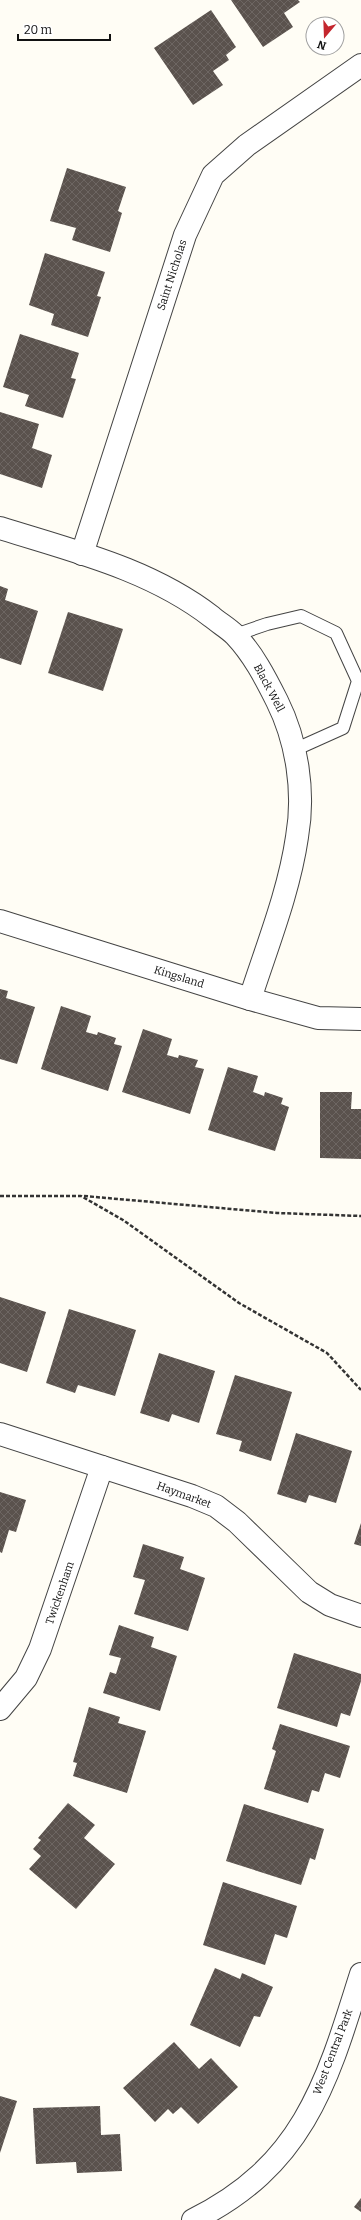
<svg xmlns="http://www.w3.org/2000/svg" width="361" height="2220" viewBox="0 0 361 2220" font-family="Bitter,serif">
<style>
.building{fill:url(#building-cross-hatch)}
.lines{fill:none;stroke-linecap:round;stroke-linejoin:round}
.lane-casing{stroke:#444;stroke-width:14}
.street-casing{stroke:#444;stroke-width:24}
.path{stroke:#333;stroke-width:2.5;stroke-dasharray:4 2;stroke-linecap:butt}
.lane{stroke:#fff;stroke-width:12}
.street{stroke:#fff;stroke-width:22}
.labels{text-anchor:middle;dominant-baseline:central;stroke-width:4;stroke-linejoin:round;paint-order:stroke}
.street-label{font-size:11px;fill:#111;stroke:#fff}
</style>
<defs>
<pattern id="building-cross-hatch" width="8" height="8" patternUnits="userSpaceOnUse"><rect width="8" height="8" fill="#5a524d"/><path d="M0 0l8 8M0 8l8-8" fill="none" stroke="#6d6662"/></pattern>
</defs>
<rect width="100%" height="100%" fill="#fffdf5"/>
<!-- building -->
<g class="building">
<polygon points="231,0 298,0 300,2 284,13 293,27 263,47"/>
<polygon points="211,10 236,47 226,55 229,60 213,71 223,85 193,105 154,48"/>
<polygon points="67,168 126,187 118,211 122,213 110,252 72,240 76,228 50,221"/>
<polygon points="45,253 105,272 97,296 101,297 88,337 51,325 54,314 29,305"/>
<polygon points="20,334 79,353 71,378 76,379 63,418 25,406 29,395 3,387"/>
<polygon points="0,412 39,424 32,448 52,455 42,488 0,474"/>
<polygon points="0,586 8,589 5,600 38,611 21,665 0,658"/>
<polygon points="68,612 123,629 103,691 48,673"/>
<polygon points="0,989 8,991 6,998 35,1007 17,1064 0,1059"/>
<polygon points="61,1006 91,1016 86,1032 97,1035 98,1032 116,1038 114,1044 122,1046 108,1091 41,1069"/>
<polygon points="143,1029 172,1039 167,1055 178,1058 179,1055 198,1060 195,1067 204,1069 190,1114 122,1092"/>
<polygon points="228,1067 258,1076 253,1092 264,1096 265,1092 283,1098 281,1104 289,1107 275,1151 208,1130"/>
<polygon points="320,1092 352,1092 351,1109 361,1109 361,1159 320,1158"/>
<polygon points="0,1297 46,1312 27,1372 0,1363"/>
<polygon points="69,1309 136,1330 115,1396 78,1385 75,1393 46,1383"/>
<polygon points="159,1353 215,1371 199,1423 172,1414 169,1422 140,1413"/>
<polygon points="235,1375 292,1392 271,1461 239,1451 242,1441 216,1434"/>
<polygon points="296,1433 352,1451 336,1503 309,1495 306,1503 277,1494"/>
<polygon points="0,1492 26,1500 16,1532 9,1530 2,1553 0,1552"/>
<polygon points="361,1523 361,1546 354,1544"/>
<polygon points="143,1544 184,1557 180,1569 205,1578 188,1631 134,1614 145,1580 133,1577"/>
<polygon points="119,1625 154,1637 151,1647 177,1656 160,1711 103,1693 110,1672 116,1674 121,1658 109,1655"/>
<polygon points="294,1653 361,1674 361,1681 350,1716 341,1713 337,1727 277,1708"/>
<polygon points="89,1707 120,1717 118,1723 146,1731 127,1793 73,1776 77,1763 73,1762"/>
<polygon points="280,1724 350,1746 340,1778 325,1773 319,1792 312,1790 308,1803 264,1789 276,1751 272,1749"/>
<polygon points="68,1803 95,1825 84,1838 115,1864 76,1909 29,1869 41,1856 33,1849 41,1840 38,1838"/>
<polygon points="244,1804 324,1829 315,1860 310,1858 301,1885 226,1861"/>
<polygon points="223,1882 297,1906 287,1938 275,1934 265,1965 203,1945"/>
<polygon points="215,1968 240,1979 242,1973 273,1987 260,2017 254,2016 240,2047 190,2025"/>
<polygon points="174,2042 199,2069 211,2058 238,2087 198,2124 181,2107 173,2114 168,2109 155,2122 123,2088"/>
<polygon points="0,2096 17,2101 0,2153"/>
<polygon points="100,2106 101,2135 120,2134 122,2171 77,2173 76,2162 36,2164 33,2108"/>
<polygon points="361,2198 361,2212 354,2207"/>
</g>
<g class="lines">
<defs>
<polyline id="lane" points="235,635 267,624 301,616 336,633 358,681 343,728 294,750"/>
<g id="street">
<path d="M0,528c73,23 150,41 212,89 7,6 16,11 23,18 18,19 30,42 42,66 20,40 28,91 20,136 -8,55 -30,109 -47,162"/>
<polyline points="82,554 185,235 213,175 247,145 361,65"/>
<polyline points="0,921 250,999 318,1018 361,1019"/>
<polyline points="0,1434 192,1496 216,1506 237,1522 309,1592 330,1605 361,1616"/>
<polyline points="0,1709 26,1678 40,1649 102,1467"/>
<path d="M193,2220c110,-54 134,-137 168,-246"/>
</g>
</defs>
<!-- lane casing -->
<use href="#lane" class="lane-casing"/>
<!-- street casing -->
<use href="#street" class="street-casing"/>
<!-- path -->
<g class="path">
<polyline points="0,1196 81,1196 123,1220 239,1303 327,1353 361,1390"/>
<polyline points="84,1196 277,1213 361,1216"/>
</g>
<!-- lane -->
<use href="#lane" class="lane"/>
<!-- street -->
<use href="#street" class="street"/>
</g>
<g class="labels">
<!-- street labels -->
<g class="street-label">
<text transform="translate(172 275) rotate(-72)">Saint Nicholas</text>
<text transform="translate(269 688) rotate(62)">Black Well</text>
<text transform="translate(179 977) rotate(17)">Kingsland</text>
<text transform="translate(184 1495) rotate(20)">Haymarket</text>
<text transform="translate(60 1593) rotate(-71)">Twickenham</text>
<text transform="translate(333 2052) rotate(-69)">West Central Park</text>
</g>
</g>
<!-- north arrow -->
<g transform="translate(325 36) rotate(199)"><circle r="19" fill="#ffffff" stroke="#a0a0a0"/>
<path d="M0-3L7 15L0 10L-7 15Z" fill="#c4262e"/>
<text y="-6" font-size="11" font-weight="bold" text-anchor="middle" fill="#111111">N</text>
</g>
<!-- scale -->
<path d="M18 34v6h92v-6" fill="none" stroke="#111111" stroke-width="2"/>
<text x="24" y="34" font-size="12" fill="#111111" stroke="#ffffff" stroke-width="3" paint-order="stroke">20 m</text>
</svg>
